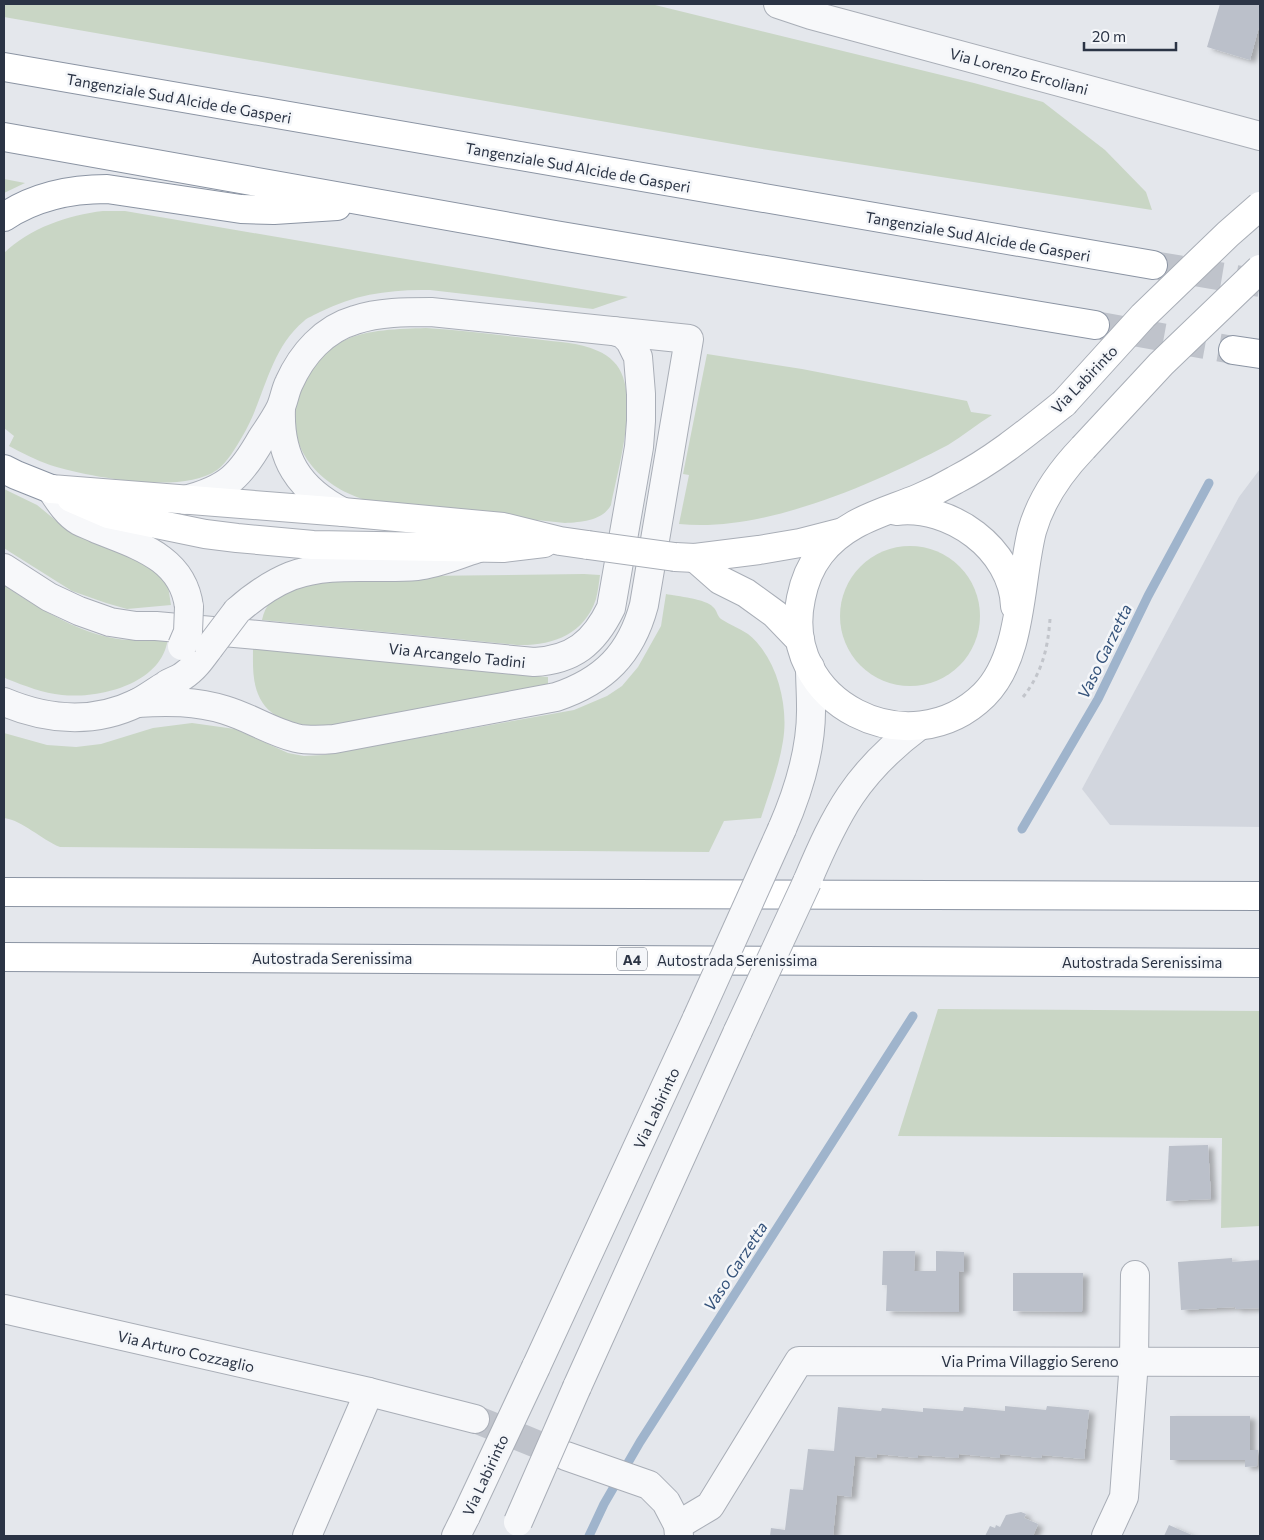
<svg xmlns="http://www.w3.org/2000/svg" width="1264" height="1540" viewBox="0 0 1264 1540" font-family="Commissioner,sans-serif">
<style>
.built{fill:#d2d6de}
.green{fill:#c9d6c5}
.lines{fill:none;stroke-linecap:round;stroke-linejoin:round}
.stream{stroke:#9fb4cc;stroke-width:9}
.building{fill:#bbc0ca;filter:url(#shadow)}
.minor-tunnel{stroke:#bfc3cb;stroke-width:28;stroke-dasharray:28 14;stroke-linecap:butt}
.trunk-tunnel{stroke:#bfc3cb;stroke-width:28;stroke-dasharray:28 14;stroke-linecap:butt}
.minor-casing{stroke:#a9aeb7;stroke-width:30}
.tertiary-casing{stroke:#a9aeb7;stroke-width:30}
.secondary-casing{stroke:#a9aeb7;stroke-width:30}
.trunk-casing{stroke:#8b94a3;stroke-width:30}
.motorway-casing{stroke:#8b94a3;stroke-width:30}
.path{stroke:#c2c5cb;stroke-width:3;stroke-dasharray:4 4;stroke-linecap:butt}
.minor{stroke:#f7f8fa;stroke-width:28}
.tertiary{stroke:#f7f8fa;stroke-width:28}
.secondary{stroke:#fff;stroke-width:28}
.trunk{stroke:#fff;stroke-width:28}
.motorway{stroke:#fff;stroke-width:28}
.minor-bridge-casing{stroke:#a9aeb7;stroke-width:30;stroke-linecap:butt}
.tertiary-bridge-casing{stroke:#a9aeb7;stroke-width:30;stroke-linecap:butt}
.secondary-bridge-casing{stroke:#a9aeb7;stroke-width:30;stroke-linecap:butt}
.minor-bridge{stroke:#f7f8fa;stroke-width:28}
.tertiary-bridge{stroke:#f7f8fa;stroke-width:28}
.secondary-bridge{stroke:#fff;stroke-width:28}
.labels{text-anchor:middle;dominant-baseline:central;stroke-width:5;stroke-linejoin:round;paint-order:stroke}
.shield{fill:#f4f6f9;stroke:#676e7b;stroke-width:1}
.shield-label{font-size:14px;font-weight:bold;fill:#2b3445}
.street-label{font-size:15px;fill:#2b3445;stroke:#f4f6f9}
.water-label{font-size:16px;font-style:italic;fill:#34527a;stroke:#f4f6f9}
</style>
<defs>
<filter id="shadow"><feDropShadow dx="5.5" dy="3" stdDeviation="2.5" flood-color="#0004"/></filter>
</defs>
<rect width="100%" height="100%" fill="#e4e7ec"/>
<!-- built -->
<polygon class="built" points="1260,469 1260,827 1110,825 1082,789 1239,497"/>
<!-- green -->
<g class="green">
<polygon points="4,4 651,4 974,83 1043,102 1105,150 1146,192 1152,210 750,147 4,17"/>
<polygon points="4,179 25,183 4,193"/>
<path d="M103,211h22l503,86 -35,12 -163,-19c-38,-1 -75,4 -110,22 -5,3 -12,5 -16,9 -36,30 -39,78 -62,116 -6,10 -15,26 -25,33 -35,25 -128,7 -167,-5 -14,-5 -28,-12 -41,-19l5,-10 -10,-8v-175c26,-25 64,-38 99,-42z"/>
<path d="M426,328c36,2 73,7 109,11 21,3 44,3 63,12 12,5 21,14 25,26 12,35 -5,92 -12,128 -9,16 -29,17 -46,18l-182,-19c-65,-10 -115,-68 -73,-131 9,-13 19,-25 33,-32 24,-12 56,-12 83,-13z"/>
<path d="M707,354l95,15 165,32 4,11 21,3c-15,9 -29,21 -44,30 -75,39 -184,88 -269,79l10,-49 -6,-1z"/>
<polygon points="4,489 37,505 65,528 85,539 129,557 150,568 164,579 168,586 171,605 127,609 106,603 72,591 10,552 4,548"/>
<circle cx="910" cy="616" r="70"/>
<path d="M584,574l16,1c-1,8 -2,16 -4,24 -12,36 -44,47 -79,46l-255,-25c3,-15 12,-24 26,-30 35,-15 94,-13 132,-14 55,-1 110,-1 164,-2z"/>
<path d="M4,585c33,23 84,54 126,55 12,0 25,-3 38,-4 -3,47 -67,63 -106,59 -19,-2 -37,-9 -55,-16l-3,-2z"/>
<path d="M666,594c10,2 41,5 47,13 4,3 4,9 8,12 9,6 18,9 27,15 29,23 41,72 35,107 -4,26 -14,52 -22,77l-37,3 -15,31 -649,-5c-20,-8 -36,-26 -56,-29v-85l43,12 29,2 25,-3 52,-16 39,-5 43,6 53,24 16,3 19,-1 251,-45 33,-14 15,-10 16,-19 23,-41z"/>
<path d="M253,647l295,30v7l-200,39c-31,5 -76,6 -90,-29 -6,-15 -5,-31 -5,-47z"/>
<polygon points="938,1009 1260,1011 1260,1226 1221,1228 1222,1138 898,1136"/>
</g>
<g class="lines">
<!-- stream -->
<g class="stream">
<polyline points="1022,829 1098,699 1148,596 1209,483"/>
<polyline points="589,1536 604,1504 640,1442 913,1016"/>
</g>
</g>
<!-- building -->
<g class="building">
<polygon points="1220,4 1260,4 1260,23 1250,60 1207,47"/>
<polygon points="1208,1145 1211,1199 1166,1201 1169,1146"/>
<polygon points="883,1251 915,1251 914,1271 936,1271 936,1251 964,1252 964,1272 959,1271 959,1312 886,1311 887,1285 882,1285"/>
<polygon points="1232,1258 1232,1262 1260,1260 1260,1308 1236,1309 1235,1307 1181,1310 1178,1262"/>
<polygon points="1013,1273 1083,1273 1082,1312 1013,1311"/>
<polygon points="1005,1406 1046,1410 1047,1406 1089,1410 1084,1459 1042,1455 1041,1458 1000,1454 1000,1458 959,1454 958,1458 918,1455 918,1458 877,1454 876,1458 855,1456 851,1497 837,1495 833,1536 818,1535 818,1536 770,1536 771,1528 785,1530 790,1489 803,1490 808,1449 834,1451 838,1407 881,1411 882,1408 923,1412 923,1408 963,1411 964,1407 1005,1411"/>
<polygon points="1170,1416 1250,1416 1250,1450 1258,1450 1257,1466 1245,1467 1245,1460 1170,1460"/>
<polygon points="1021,1512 1026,1514 1024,1518 1038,1524 1033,1536 985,1536 990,1526 995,1528 996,1525 1000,1527 1006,1515"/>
<polygon points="1169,1525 1194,1536 1164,1536"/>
</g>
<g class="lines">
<!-- minor-tunnel -->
<polyline class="minor-tunnel" points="475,1419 566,1456"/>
<!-- trunk-tunnel -->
<g class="trunk-tunnel">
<polyline points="1153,265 1260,283"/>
<polyline points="1095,325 1233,350"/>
</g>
<defs>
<g id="minor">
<polyline points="778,4 811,15 1260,136"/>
<path d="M281,408c-2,50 17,81 62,104"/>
<path d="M51,489c8,12 16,25 28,32 6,3 12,5 18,8 39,16 86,28 92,78"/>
<path d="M4,568l45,29 30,14 31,11 26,4h20l102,9 276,27c39,-2 60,-19 77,-54l28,-161 2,-26v-27l-3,-37 -8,-16 -7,-7 -9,-3"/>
<path d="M237,611c16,-14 34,-27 54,-35 40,-15 85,-6 126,-10 20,-2 40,-11 59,-17"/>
<path d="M4,702c43,18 90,22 133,1 10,-5 19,-12 29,-18 5,-4 12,-5 17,-9 11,-7 18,-17 26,-28"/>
<path d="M137,703c30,-2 59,-2 88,7 24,7 46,22 71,28 13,3 26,2 38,1l222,-42c48,-16 75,-43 88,-92l45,-266 -258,-27c-25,0 -52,0 -76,8 -31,9 -53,34 -66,63 -4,8 -5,18 -9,26 -5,10 -12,20 -18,29 -21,37 -34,51 -77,62"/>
<polyline points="4,1309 369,1392 475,1419"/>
<polyline points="566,1456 649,1485 666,1502 678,1525 679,1536"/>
<polyline points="678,1525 710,1506 799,1361 1260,1362"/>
<polyline points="307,1536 369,1392"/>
<polyline points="1106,1536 1124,1497 1134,1361 1135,1275"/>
</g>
<g id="tertiary">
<path d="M782,829c17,-39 30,-80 29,-123 0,-13 -1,-26 -1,-39"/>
<path d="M807,882c29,-69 50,-110 112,-156"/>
<polyline points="536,1367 697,1018"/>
<polyline points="577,1387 738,1031"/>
<polyline points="456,1536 466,1516"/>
</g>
<g id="secondary">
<path d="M1064,403c-35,28 -70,57 -109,77 -12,7 -24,13 -36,18 -36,15 -74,23 -99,56 -10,13 -16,29 -19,44 -23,105 109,170 183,97 39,-39 35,-113 48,-164 9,-32 29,-60 51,-83"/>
<polyline points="51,489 343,512 503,527 560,541 588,545"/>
<polyline points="71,498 108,514 205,534 237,538 313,545 503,548 544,543"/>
<path d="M896,511c54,-7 117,38 119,95"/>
<polyline points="675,557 695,558 759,550 800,543 839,533"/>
<polyline points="695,558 720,580 746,593 775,614 800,640"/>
</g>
<g id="trunk">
<polyline points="4,67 1153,265"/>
<polyline points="4,137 555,235 1095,325"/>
<path d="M4,217c30,-20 66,-28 103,-28l134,20 33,1 63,-4"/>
<polyline points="1233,350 1260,354"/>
<polyline points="4,469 16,475 51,489"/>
</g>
<g id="motorway">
<polyline points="4,892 1260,896"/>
<polyline points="4,957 1260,963"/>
</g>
</defs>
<!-- minor casing -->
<use href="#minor" class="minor-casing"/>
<!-- tertiary casing -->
<use href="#tertiary" class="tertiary-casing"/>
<!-- secondary casing -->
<use href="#secondary" class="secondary-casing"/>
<!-- trunk casing -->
<use href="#trunk" class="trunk-casing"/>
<!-- motorway casing -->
<use href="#motorway" class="motorway-casing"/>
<!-- path -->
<path class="path" d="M1023,697c19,-24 25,-49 27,-78"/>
<!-- minor -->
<use href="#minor" class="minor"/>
<!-- tertiary -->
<use href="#tertiary" class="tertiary"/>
<!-- secondary -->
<use href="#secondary" class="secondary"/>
<!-- trunk -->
<use href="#trunk" class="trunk"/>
<!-- motorway -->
<use href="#motorway" class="motorway"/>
<defs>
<g id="minor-bridge">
<polyline points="182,646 188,632 189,607"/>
<polyline points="209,648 237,611"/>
</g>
<g id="tertiary-bridge">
<polyline points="697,1018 782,829"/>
<polyline points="738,1031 807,882"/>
<polyline points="466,1516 536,1367"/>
<polyline points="518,1522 577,1387"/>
</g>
<g id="secondary-bridge">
<polyline points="1064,403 1143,316 1228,234 1260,206"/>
<polyline points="1083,448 1161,364 1260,269"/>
<polyline points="588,545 675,557"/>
</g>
</defs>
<!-- minor-bridge casing -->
<use href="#minor-bridge" class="minor-bridge-casing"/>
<!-- tertiary-bridge casing -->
<use href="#tertiary-bridge" class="tertiary-bridge-casing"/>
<!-- secondary-bridge casing -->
<use href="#secondary-bridge" class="secondary-bridge-casing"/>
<!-- minor-bridge -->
<use href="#minor-bridge" class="minor-bridge"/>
<!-- tertiary-bridge -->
<use href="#tertiary-bridge" class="tertiary-bridge"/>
<!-- secondary-bridge -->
<use href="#secondary-bridge" class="secondary-bridge"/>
</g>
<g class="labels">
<!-- shield labels -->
<rect class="shield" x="617" y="947.5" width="30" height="23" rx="4"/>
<g class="shield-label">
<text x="632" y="959">A4</text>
</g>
<!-- street labels -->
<g class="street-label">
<text transform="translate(1019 71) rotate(15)">Via Lorenzo Ercoliani</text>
<text transform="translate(179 98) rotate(10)">Tangenziale Sud Alcide de Gasperi</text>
<text transform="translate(578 167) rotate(10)">Tangenziale Sud Alcide de Gasperi</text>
<text transform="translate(978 236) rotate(10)">Tangenziale Sud Alcide de Gasperi</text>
<text transform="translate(1084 379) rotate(-46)">Via Labirinto</text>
<text transform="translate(457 655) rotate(6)">Via Arcangelo Tadini</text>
<text x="332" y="958">Autostrada Serenissima</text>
<text x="737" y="960">Autostrada Serenissima</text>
<text x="1142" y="962">Autostrada Serenissima</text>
<text transform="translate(656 1108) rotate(-65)">Via Labirinto</text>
<text transform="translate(186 1351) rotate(13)">Via Arturo Cozzaglio</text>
<text x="1030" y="1361">Via Prima Villaggio Sereno</text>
<text transform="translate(485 1475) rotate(-65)">Via Labirinto</text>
</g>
<!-- water labels -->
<g class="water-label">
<text transform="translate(1104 651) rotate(-64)">Vaso Garzetta</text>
<text transform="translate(735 1266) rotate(-57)">Vaso Garzetta</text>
</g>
</g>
<!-- border -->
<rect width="1264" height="1540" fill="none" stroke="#2b3445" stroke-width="10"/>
<!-- scale -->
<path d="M1084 42v8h92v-8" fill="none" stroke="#2b3445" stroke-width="2.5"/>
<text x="1092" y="42" font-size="15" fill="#2b3445" stroke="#f4f6f9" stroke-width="4" paint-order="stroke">20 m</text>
</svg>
